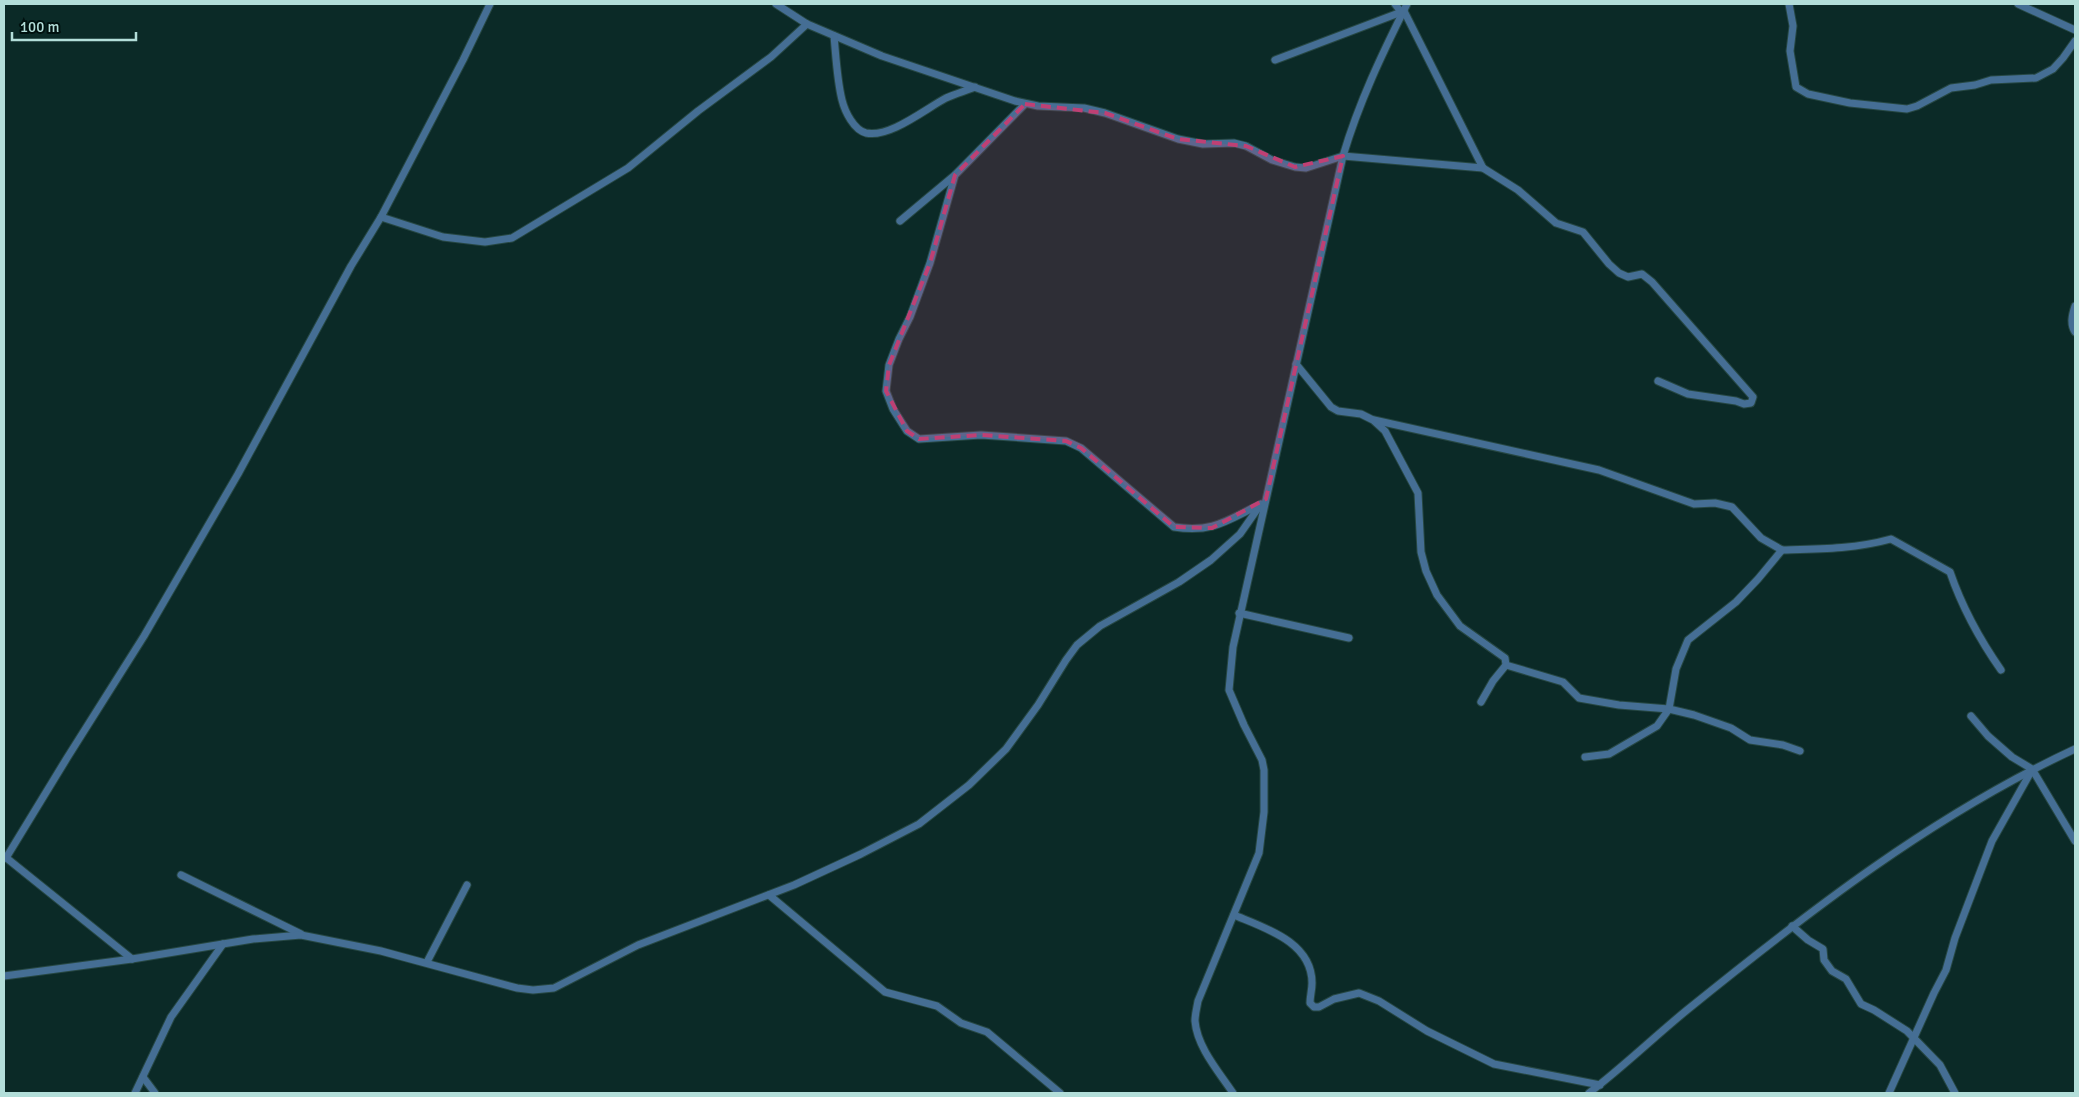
<svg xmlns="http://www.w3.org/2000/svg" width="2079" height="1097" viewBox="0 0 2079 1097" font-family="Signika,sans-serif">
<style>
.lines{fill:none;stroke-linecap:round;stroke-linejoin:round}
.street-casing{stroke:#264743;stroke-width:9}
.street{stroke:#456e94;stroke-width:7}
.marked{fill:#bf4074;fill-opacity:0.2;stroke:#bf4074;stroke-width:4;stroke-dasharray:10 6;stroke-linejoin:round}
</style>
<rect width="100%" height="100%" fill="#0b2a27"/>
<g class="lines">
<defs>
<g id="street">
<polyline points="776,4 807,24 882,56 1015,101 1038,106 1084,108 1105,113 1178,139 1203,144 1234,143 1246,146 1272,160 1295,167 1306,168 1343,156 1483,168"/>
<polyline points="1395,4 1401,12"/>
<polyline points="1789,4 1793,26 1790,51 1796,87 1808,94 1850,103 1907,109 1917,106 1951,88 1975,85 1991,80 2036,78 2053,69 2063,58 2075,41"/>
<polyline points="2018,4 2075,30"/>
<path d="M834,36c2,21 3,44 8,64 3,12 12,30 24,33 24,5 59,-24 80,-35 9,-4 19,-7 29,-11"/>
<polyline points="1275,60 1404,11 1483,168 1518,190 1556,223 1583,232 1609,264 1619,273 1628,277 1642,274 1652,282 1753,397 1751,403 1744,404 1736,401 1688,394 1658,381"/>
<path d="M955,175l-25,88 -20,54 -11,22 -10,26 -3,26 7,18 14,22 12,8 62,-4 85,6 15,7 93,79c38,6 52,-6 85,-22"/>
<polyline points="381,217 443,237 485,242 512,238 628,168 698,111 771,57 807,24"/>
<polyline points="900,221 955,175 1025,104"/>
<path d="M2075,306c-3,9 -5,18 0,26"/>
<polyline points="1296,364 1331,407 1338,411 1361,414 1373,420 1385,431 1418,493 1421,552 1426,571 1437,595 1460,626 1505,658 1506,665 1493,681 1481,702"/>
<polyline points="1374,420 1599,470 1694,504 1715,503 1732,507 1761,538 1782,550"/>
<polyline points="1239,613 1349,638"/>
<polyline points="1506,665 1563,682 1579,698 1619,705 1669,709 1694,715 1731,728 1750,740 1783,745 1800,751"/>
<polyline points="1971,716 1988,736 2012,757 2032,769 2075,841"/>
<path d="M1585,757l24,-3 48,-28 12,-17 7,-40 12,-29 48,-38 22,-23 24,-29c37,-1 73,-1 109,-11l59,33c12,35 30,68 51,98"/>
<polyline points="4,856 132,959"/>
<polyline points="6,858 67,758 144,636 238,474 351,266 381,217 463,60 490,4"/>
<polyline points="181,875 301,934"/>
<polyline points="769,895 885,992 937,1006 961,1023 987,1032 1060,1093"/>
<path d="M1234,915c31,13 78,27 78,68 0,7 -2,13 -2,20l4,4h5l15,-8 25,-6 20,8 48,30 67,33 106,21"/>
<polyline points="1792,926 1808,940 1823,949 1824,960 1832,971 1846,979 1861,1004 1874,1010 1907,1031 1940,1065 1955,1093"/>
<polyline points="427,962 467,885"/>
<polyline points="4,976 132,959 253,939 301,935 381,951 517,988 533,990 554,988 638,945 794,885 861,854 919,824 969,785 1006,749 1038,705 1066,660 1077,645 1100,626 1179,582 1211,560 1240,534 1261,504"/>
<polyline points="143,1077 155,1093"/>
<polyline points="135,1093 171,1017 223,944"/>
<path d="M1233,1093c-14,-21 -36,-46 -38,-72 0,-7 2,-14 3,-20l61,-148 5,-41v-42l-2,-10 -18,-35 -15,-35 4,-43 110,-491c16,-54 39,-102 64,-152"/>
<path d="M1589,1093c34,-26 65,-56 98,-83 121,-98 246,-195 388,-261"/>
<polyline points="1889,1093 1934,993 1946,970 1955,938 1992,841 2032,770"/>
</g>
</defs>
<!-- street casing -->
<use href="#street" class="street-casing"/>
<!-- street -->
<use href="#street" class="street"/>
</g>
<!-- marked area -->
<path class="marked" d="M1025,104l80,9 73,26 68,7 49,21 48,-11 -77,343 -54,29 -38,-1 -93,-79 -15,-7 -85,-6 -62,4 -12,-8 -21,-40 3,-26 41,-102 25,-88z"/>
<!-- border -->
<rect width="2079" height="1097" fill="none" stroke="#b3ded9" stroke-width="10"/>
<!-- scale -->
<path d="M12 32v8h124v-8" fill="none" stroke="#b3ded9" stroke-width="2.5"/>
<text x="20" y="32" font-size="15" fill="#b3ded9" stroke="#00110f" stroke-width="4" paint-order="stroke">100 m</text>
</svg>
